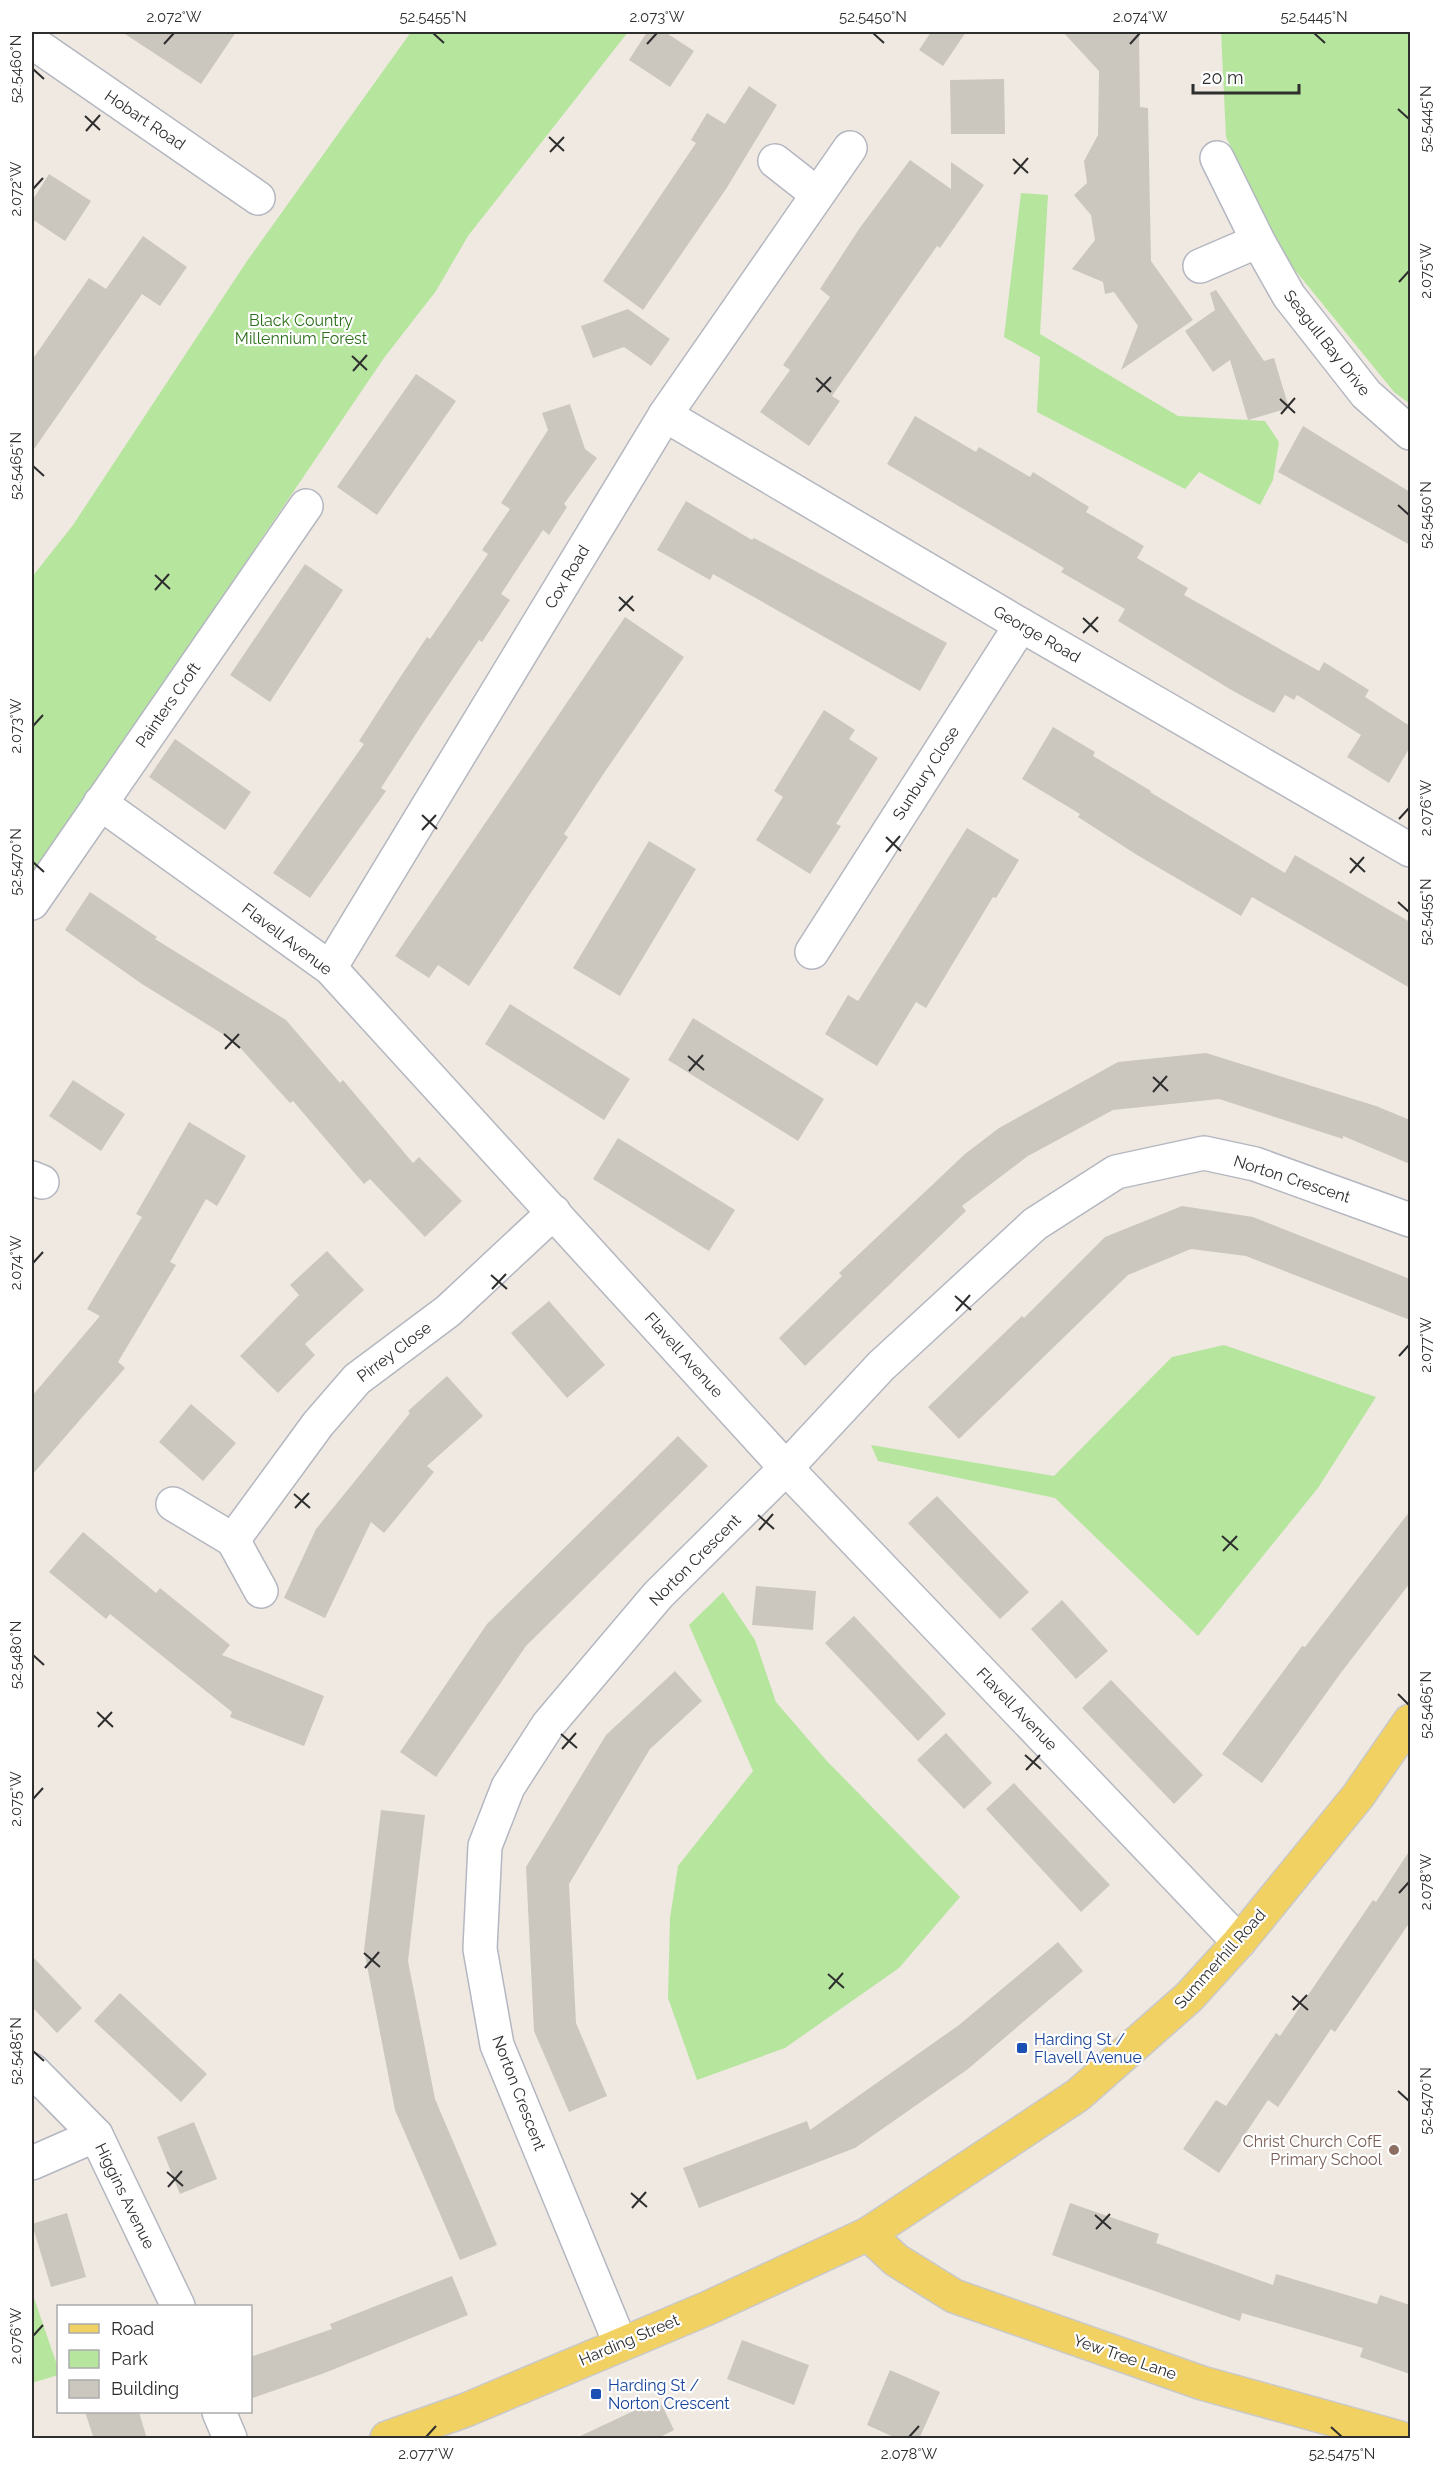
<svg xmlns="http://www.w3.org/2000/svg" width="1442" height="2470" viewBox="0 0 1442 2470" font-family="Raleway,sans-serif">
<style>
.green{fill:#b6e59e}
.building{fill:#cbc7bf}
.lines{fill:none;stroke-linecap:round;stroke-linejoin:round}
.minor-casing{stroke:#b4b7c1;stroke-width:36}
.major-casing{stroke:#c9c9c9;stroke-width:36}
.minor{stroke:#fff;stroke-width:33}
.major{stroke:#f2d163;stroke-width:33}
.ticks{fill:none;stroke:#2e2e2e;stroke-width:2}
.transit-dot{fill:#1a4fb4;stroke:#fff;stroke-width:2}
.education-dot{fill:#8d6e63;stroke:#fff;stroke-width:2}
.labels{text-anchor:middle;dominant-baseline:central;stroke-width:4.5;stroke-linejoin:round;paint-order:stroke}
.street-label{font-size:16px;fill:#2e2e2e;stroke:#fff}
.park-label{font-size:16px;fill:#2c6e1b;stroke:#fff}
.transit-label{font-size:16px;fill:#164399;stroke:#fff;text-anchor:start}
.education-label{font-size:16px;fill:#785e54;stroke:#fff;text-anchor:end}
.neatline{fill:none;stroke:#2e2e2e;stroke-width:2}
.ticks-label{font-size:15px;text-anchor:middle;fill:#2e2e2e}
</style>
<rect width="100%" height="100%" fill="#efe9e1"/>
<!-- green -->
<g class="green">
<polygon points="411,32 628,32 468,236 436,291 384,358 32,877 32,577 73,525 247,261"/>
<polygon points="1221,32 1410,32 1410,404 1394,392 1286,259 1226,137"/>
<polygon points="1021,193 1048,195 1040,334 1178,416 1265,421 1279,442 1273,480 1260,505 1199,472 1185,489 1037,412 1040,357 1004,337"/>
<polygon points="1224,1345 1376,1397 1318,1488 1198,1636 1055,1498 878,1461 871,1445 1054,1476 1172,1357"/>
<polygon points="723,1592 755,1640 776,1702 826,1760 960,1897 899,1968 785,2048 697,2080 668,1998 670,1918 678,1866 753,1771 689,1625"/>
<polygon points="32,2292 58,2368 58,2375 32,2383"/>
</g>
<!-- building -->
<g class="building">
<polygon points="122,32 236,32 201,84"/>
<polygon points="647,32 665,32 694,51 670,87 629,60"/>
<polygon points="931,32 966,32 943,66 919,50"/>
<polygon points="1063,32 1139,32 1140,107 1148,108 1151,261 1193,320 1121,370 1138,326 1114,292 1105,294 1103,282 1072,269 1095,240 1091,215 1074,195 1087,183 1084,161 1098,135 1099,71"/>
<polygon points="1004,79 1005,134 951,134 950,80"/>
<polygon points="749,86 777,105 726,189 643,310 603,281 696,143 691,140 707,113 725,124"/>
<polygon points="910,160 951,189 951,162 984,185 940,248 937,246 832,396 840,401 809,446 760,412 790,370 783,365 830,297 820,289 859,229"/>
<polygon points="49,174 91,201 65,241 32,219 32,201"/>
<polygon points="143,236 187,267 160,306 142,294 32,452 32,360 89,278 106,289"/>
<polygon points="1216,290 1264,361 1274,358 1289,408 1248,420 1230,360 1213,372 1185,331 1215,310 1210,293"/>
<polygon points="628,309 670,339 651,366 624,347 593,358 581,326"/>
<polygon points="416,374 456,401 377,515 337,487"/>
<polygon points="570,404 585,449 597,458 564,504 567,507 549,535 543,530 501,594 510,600 482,642 479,640 423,723 381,788 386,791 310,898 273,873 364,744 359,741 399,679 427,637 430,639 488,554 482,550 510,509 501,503 548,430 542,413"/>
<polygon points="915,416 976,452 979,447 1030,477 1033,472 1089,507 1086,512 1144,546 1137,558 1188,588 1184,595 1319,671 1324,662 1369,690 1365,697 1410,726 1410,747 1389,783 1347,757 1361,735 1297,695 1294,700 1285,695 1274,713 1233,691 1118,621 1125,609 1061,572 1064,568 887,464"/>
<polygon points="1303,426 1410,492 1410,545 1278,472"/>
<polygon points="686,501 752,540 754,538 947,643 920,691 713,574 710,580 657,550"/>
<polygon points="305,564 343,590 270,702 230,675"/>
<polygon points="625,617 684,657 602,776 564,834 568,837 469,986 438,965 429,978 395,956"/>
<polygon points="824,710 855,730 849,739 878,758 836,824 841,826 810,874 756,840 783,797 774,791"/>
<polygon points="1053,727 1095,752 1093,756 1151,791 1150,792 1285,873 1295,855 1410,922 1410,988 1252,897 1241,916 1137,855 1078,817 1080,814 1022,779"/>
<polygon points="175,739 251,792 225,830 149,777"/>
<polygon points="967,828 1019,860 996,898 993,897 926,1008 916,1002 877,1066 825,1034 848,995 858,1001"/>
<polygon points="649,841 696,869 620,996 573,968"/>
<polygon points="90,892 157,937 155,939 286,1020 340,1083 343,1080 413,1163 419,1157 462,1201 425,1237 370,1179 364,1184 293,1101 290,1103 234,1041 142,984 65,930"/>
<polygon points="510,1004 630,1079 604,1120 485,1044"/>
<polygon points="693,1018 824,1099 798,1141 668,1060"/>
<polygon points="1206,1053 1376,1106 1410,1120 1410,1164 1343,1136 1343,1139 1219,1099 1113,1110 1028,1156 962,1206 966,1211 805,1366 779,1338 842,1276 839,1273 965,1154 999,1128 1118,1062"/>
<polygon points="73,1080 125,1114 101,1151 49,1116"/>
<polygon points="189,1122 246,1156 217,1206 206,1199 170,1262 176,1265 118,1362 125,1368 32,1475 32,1396 100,1316 87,1309 142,1217 136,1214"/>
<polygon points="618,1138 735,1210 709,1251 593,1179"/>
<polygon points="1182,1206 1253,1217 1410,1279 1410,1320 1246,1256 1191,1249 1128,1275 959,1439 928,1407 1022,1316 1024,1318 1105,1237"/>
<polygon points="327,1251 364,1290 305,1344 315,1355 278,1393 240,1356 299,1295 290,1285"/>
<polygon points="549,1301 605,1365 567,1398 511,1333"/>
<polygon points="447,1376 483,1416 427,1466 434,1472 384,1533 371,1522 325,1618 284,1598 316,1529 410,1413 408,1411"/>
<polygon points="191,1404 236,1443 203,1481 159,1442"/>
<polygon points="678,1436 708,1466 526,1646 436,1777 400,1752 487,1624"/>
<polygon points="937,1496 1029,1592 1000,1619 908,1523"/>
<polygon points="1410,1511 1410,1583 1340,1674 1262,1783 1222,1754 1302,1646 1305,1647"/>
<polygon points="83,1532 156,1593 160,1588 230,1645 222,1655 324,1696 304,1746 230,1717 232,1712 110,1614 106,1619 49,1572"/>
<polygon points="756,1586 816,1591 813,1630 752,1625"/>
<polygon points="1062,1600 1108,1651 1076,1679 1031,1629"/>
<polygon points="854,1616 946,1714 918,1741 825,1643"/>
<polygon points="675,1671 702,1701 650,1749 569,1884 576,2023 607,2096 569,2112 534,2031 526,1867 606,1735"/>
<polygon points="1111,1680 1203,1775 1174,1804 1082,1708"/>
<polygon points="946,1733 992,1783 964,1809 917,1760"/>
<polygon points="1014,1783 1110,1885 1081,1912 986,1809"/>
<polygon points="381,1810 425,1815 408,1961 435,2099 497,2245 460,2260 395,2110 364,1950"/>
<polygon points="1410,1850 1410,1922 1335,2032 1331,2029 1278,2107 1268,2100 1219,2173 1183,2149 1216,2100 1226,2106 1276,2033 1280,2036 1373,1900 1376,1902"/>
<polygon points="1058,1942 1083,1971 968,2069 855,2148 699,2208 683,2168 807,2121 810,2130 959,2025"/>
<polygon points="32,1956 82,2008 57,2033 32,2007"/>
<polygon points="120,1993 207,2074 181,2102 94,2021"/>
<polygon points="194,2122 217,2179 180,2194 157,2137"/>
<polygon points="1070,2203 1159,2234 1156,2243 1273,2285 1276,2274 1377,2304 1380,2295 1410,2305 1410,2374 1360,2357 1363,2348 1242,2313 1240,2321 1052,2255"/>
<polygon points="67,2213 86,2277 51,2287 32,2224"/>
<polygon points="452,2276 468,2315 322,2374 250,2399 250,2357 332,2329 330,2324"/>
<polygon points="742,2340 809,2365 794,2405 727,2379"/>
<polygon points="890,2370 940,2392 919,2439 898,2439 867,2425"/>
<polygon points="659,2399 674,2430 656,2439 574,2439"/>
<polygon points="85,2412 139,2412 147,2439 94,2439"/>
</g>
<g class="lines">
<defs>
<g id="minor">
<polyline points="32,42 258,198"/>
<polyline points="1217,158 1258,241 1289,296 1366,394 1410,433"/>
<polyline points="775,161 817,194"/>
<polyline points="1200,266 1258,241"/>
<polyline points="665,415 1021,625 1410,850"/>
<polyline points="100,803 330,968 786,1468 1239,1942"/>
<polyline points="32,903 306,506"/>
<polyline points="812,952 1021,625"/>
<polyline points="330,968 665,415 850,148"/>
<polyline points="32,1178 42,1182"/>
<polyline points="173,1504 233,1540 261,1591"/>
<polyline points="233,1540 318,1424 357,1379 448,1311 554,1212"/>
<polyline points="32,2070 96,2135 178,2306"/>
<polyline points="32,2163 96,2135"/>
<polyline points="620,2343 497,2045 480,1949 485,1846 508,1787 548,1725 658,1595 786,1468 881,1366 1035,1224 1116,1172 1204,1153 1255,1164 1410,1220"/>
<polyline points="219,2412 230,2438"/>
</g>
<g id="major">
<polyline points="868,2234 896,2260 954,2296 1202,2383 1400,2438"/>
<polyline points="387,2438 466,2410 708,2308 868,2234 1078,2095 1189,1997 1239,1942 1358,1796 1410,1721"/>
</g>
</defs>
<!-- minor casing -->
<use href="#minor" class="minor-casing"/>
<!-- major casing -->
<use href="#major" class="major-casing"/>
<!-- minor -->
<use href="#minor" class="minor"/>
<!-- major -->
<use href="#major" class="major"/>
</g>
<!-- ticks -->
<path class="ticks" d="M433,33l11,10M873,33l11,10M1314,33l11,10M164,44l10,-11M647,44l10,-11M1130,44l10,-11M33,69l11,10M1398,109l11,10M85,116l15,14M86,131l14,-16M549,137l15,14M550,152l14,-15M1013,159l15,14M1014,174l14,-16M33,189l10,-11M1399,282l10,-11M352,356l15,14M353,371l14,-16M816,378l15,14M817,392l14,-15M1280,399l15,14M1281,414l14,-16M33,466l11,10M1398,505l11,10M155,575l15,14M155,590l14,-16M619,597l15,14M619,611l14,-15M1083,618l15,14M1083,633l15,-16M33,726l10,-11M422,815l15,14M1399,819l10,-11M422,830l14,-15M886,837l15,14M886,852l14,-16M1350,858l15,14M33,862l11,10M1350,873l14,-16M1398,902l11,10M224,1034l16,14M225,1049l14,-15M688,1056l16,14M689,1071l14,-16M1153,1077l15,14M1153,1092l14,-16M33,1263l10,-11M491,1275l16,14M492,1289l14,-15M955,1296l16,14M956,1311l14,-16M1399,1356l10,-11M294,1494l16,14M295,1508l14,-15M758,1515l16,14M759,1530l14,-16M1222,1536l16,14M1223,1551l14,-15M33,1655l11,10M1398,1694l11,11M97,1712l16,15M98,1727l14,-15M561,1734l16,14M562,1749l14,-16M1025,1755l16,14M1026,1770l14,-15M33,1799l10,-11M1399,1893l10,-11M364,1953l16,14M365,1968l14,-16M828,1974l16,14M829,1989l14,-16M1292,1996l16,14M1293,2010l14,-15M33,2051l11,10M1398,2091l11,10M167,2172l16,14M168,2187l14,-16M631,2193l16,14M632,2208l14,-16M1095,2215l16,14M1096,2229l14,-15M33,2336l10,-11M1331,2427l11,10M426,2437l10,-11M909,2437l10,-11"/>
<!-- markers -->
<g class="transit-dot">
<rect x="1016" y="2042" width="12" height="12" rx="3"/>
<rect x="590" y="2388" width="12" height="12" rx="3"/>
</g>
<circle class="education-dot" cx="1394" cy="2150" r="6"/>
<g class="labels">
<!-- street labels -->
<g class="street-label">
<text transform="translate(145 120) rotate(34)">Hobart Road</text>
<text transform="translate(1327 343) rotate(52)">Seagull Bay Drive</text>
<text transform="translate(567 577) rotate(-59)">Cox Road</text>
<text transform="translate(1037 634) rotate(30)">George Road</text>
<text transform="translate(168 705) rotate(-55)">Painters Croft</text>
<text transform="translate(926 773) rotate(-57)">Sunbury Close</text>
<text transform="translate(287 939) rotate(37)">Flavell Avenue</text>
<text transform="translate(1292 1179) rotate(18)">Norton Crescent</text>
<text transform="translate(394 1352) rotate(-37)">Pirrey Close</text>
<text transform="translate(684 1355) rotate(48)">Flavell Avenue</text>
<text transform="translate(695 1560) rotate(-45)">Norton Crescent</text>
<text transform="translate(1017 1709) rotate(46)">Flavell Avenue</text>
<text transform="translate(1220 1959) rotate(-48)">Summerhill Road</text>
<text transform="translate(519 2093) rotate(69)">Norton Crescent</text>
<text transform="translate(125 2196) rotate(64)">Higgins Avenue</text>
<text transform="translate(629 2340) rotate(-23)">Harding Street</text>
<text transform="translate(1125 2357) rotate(19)">Yew Tree Lane</text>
</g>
<!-- park labels -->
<g class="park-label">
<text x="301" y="320">Black Country<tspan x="301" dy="18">Millennium Forest</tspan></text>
</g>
<!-- transit labels -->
<g class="transit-label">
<text x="1034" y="2039">Harding St /<tspan x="1034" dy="18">Flavell Avenue</tspan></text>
<text x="608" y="2385">Harding St /<tspan x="608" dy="18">Norton Crescent</tspan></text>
</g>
<!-- education labels -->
<g class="education-label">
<text x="1382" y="2141">Christ Church CofE<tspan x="1382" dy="18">Primary School</tspan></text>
</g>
</g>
<!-- border -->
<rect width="1442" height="2470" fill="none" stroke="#ffffff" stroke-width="66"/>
<!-- legend -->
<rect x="57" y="2305" width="195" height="108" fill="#ffffff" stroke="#ababab" stroke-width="1.5"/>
<rect x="69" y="2324" width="30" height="9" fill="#f2d163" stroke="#ababab" stroke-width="1.5"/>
<text x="111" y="2335" font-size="18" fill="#2e2e2e">Road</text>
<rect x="69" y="2350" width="30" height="18" fill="#b6e59e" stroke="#ababab" stroke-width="1.5"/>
<text x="111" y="2365" font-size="18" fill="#2e2e2e">Park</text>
<rect x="69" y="2380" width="30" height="18" fill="#cbc7bf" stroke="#ababab" stroke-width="1.5"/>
<text x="111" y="2395" font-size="18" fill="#2e2e2e">Building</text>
<!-- scale -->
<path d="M1193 84v9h106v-9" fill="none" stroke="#2e2e2e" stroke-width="3"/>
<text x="1202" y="84" font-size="18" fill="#2e2e2e" stroke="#ffffff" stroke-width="4.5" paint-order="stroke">20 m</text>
<rect x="33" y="33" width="1376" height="2404" class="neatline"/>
<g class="ticks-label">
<text x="174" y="22">2.072°W</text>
<text x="433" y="22">52.5455°N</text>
<text x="657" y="22">2.073°W</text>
<text x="873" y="22">52.5450°N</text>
<text x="1140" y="22">2.074°W</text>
<text x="1314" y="22">52.5445°N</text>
<text transform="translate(16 69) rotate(-90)" y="5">52.5460°N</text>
<text transform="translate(1426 119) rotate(-90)" y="5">52.5445°N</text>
<text transform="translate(16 189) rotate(-90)" y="5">2.072°W</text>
<text transform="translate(1426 271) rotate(-90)" y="5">2.075°W</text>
<text transform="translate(16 466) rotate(-90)" y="5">52.5465°N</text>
<text transform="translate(1426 515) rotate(-90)" y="5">52.5450°N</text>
<text transform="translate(16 726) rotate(-90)" y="5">2.073°W</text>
<text transform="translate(1426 808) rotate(-90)" y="5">2.076°W</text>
<text transform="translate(16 862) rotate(-90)" y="5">52.5470°N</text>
<text transform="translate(1426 912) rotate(-90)" y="5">52.5455°N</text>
<text transform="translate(16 1263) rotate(-90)" y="5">2.074°W</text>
<text transform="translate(1426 1345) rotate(-90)" y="5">2.077°W</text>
<text transform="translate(16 1655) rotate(-90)" y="5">52.5480°N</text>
<text transform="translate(1426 1705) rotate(-90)" y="5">52.5465°N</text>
<text transform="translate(16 1799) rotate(-90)" y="5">2.075°W</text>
<text transform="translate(1426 1882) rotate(-90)" y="5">2.078°W</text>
<text transform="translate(16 2051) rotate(-90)" y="5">52.5485°N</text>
<text transform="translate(1426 2101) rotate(-90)" y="5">52.5470°N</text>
<text transform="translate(16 2336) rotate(-90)" y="5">2.076°W</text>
<text x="426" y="2459">2.077°W</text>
<text x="909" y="2459">2.078°W</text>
<text x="1342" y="2459">52.5475°N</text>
</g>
</svg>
